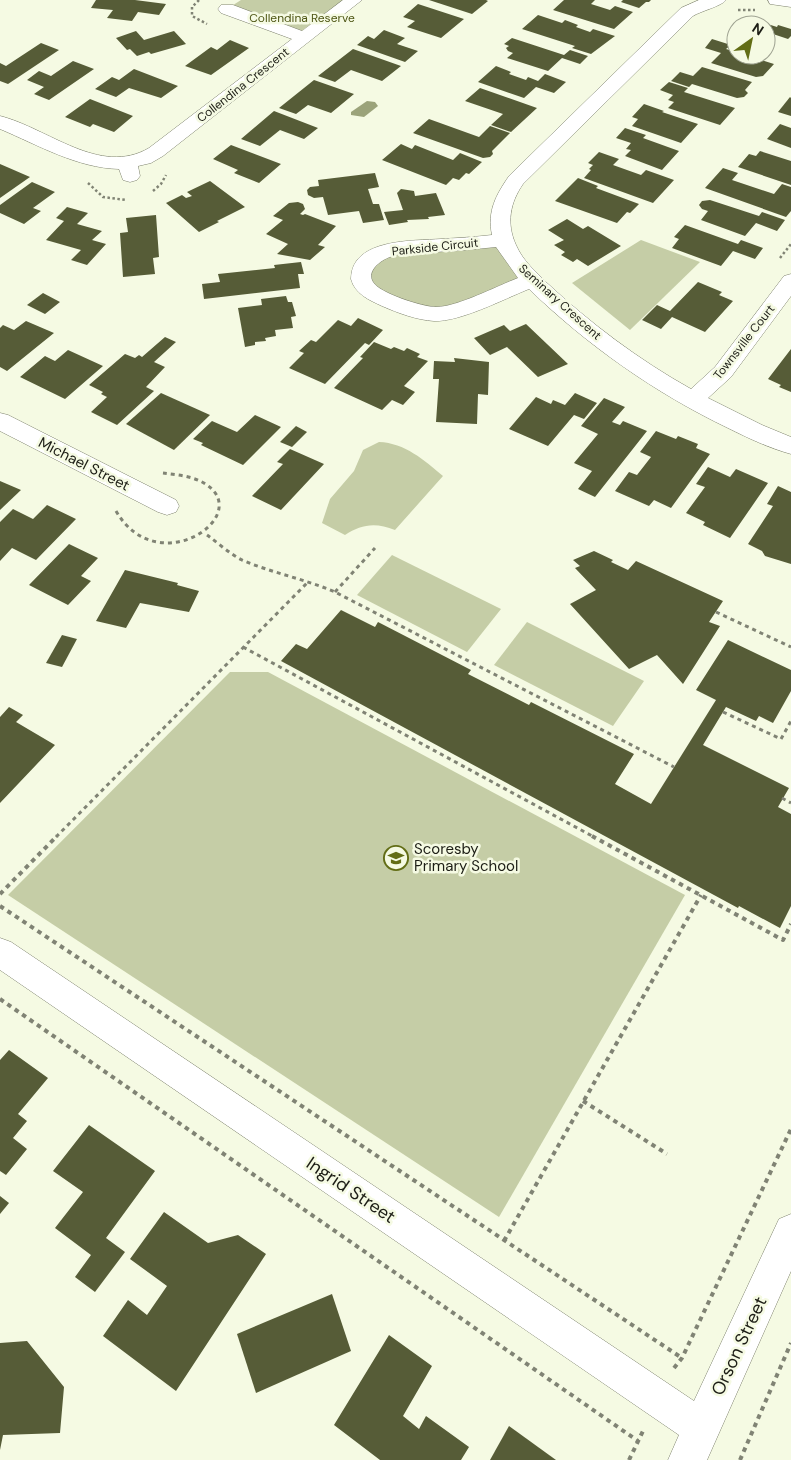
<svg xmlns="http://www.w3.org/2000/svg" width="791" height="1460" viewBox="0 0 791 1460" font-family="'DM Sans',sans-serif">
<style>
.green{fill:#c5cda6}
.water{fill:#9ba37a}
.building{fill:#565c37}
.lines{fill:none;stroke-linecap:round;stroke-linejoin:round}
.minor-casing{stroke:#7e826e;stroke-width:1}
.path-far2{stroke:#808374;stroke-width:2.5;stroke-dasharray:2.5 2.5;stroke-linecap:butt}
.path-far1{stroke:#808374;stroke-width:3;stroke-dasharray:4 4;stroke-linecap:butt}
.path{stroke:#808374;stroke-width:4;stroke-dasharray:4.5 4.5;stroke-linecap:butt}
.minor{fill:#fff;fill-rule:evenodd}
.labels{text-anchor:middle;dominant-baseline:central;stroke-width:5;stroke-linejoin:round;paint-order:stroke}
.far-park-label{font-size:12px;fill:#4e5615;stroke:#f5fae3}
.far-street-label{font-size:12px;fill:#1c1d15;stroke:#f5fae3}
.street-label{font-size:15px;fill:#1c1d15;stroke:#f5fae3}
.poi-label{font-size:15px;fill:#1c1d15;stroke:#f5fae3;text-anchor:start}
.near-street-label{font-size:18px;fill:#1c1d15;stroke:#f5fae3}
</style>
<rect width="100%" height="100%" fill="#f5fae3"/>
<!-- green -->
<g class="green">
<polygon points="241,0 354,0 304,38 227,9"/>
<polygon points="502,240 532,280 452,312 390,300 362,272 373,257"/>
<polygon points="641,240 700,262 630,330 572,283"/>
<path d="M379,442c26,1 45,18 64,34l-48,54c-19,-8 -34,-6 -50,5l-23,-12 8,-24 24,-28 9,-21z"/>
<polygon points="392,555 501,609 467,652 357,595"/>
<polygon points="527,622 644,681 613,726 494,665"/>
<polygon points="230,672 268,672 685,895 499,1217 8,895"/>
</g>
<!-- water -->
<polygon class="water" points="367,101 375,102 378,106 364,117 351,115 351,112"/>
<!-- building -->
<g class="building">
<polygon points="96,0 135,0 166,4 159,15 138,12 132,21 107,18 113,10 91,8"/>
<polygon points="429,0 486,0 488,1 472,14"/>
<polygon points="564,0 595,0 591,4 610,10 615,6 633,12 614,29 553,10"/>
<polygon points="623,0 651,0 649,2 646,2 639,8 621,2"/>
<polygon points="418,4 464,19 441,38 407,27 415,21 403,17"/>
<polygon points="538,15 562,23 565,20 578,25 576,27 590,32 593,29 615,36 591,54 572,48 575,46 522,29"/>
<polygon points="746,17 777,27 778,25 791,29 791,36 788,39 773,34 766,42 766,25 738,25"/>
<polygon points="384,30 405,38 397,44 418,51 405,62 357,45 368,36 374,39"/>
<polygon points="136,31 144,40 174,31 186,44 151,54 149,52 137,56 130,49 127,50 116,38"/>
<polygon points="512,38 564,55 570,50 588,56 580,64 562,58 548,71 507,58 513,53 508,51 506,48 509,46 504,44"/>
<polygon points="712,39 731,45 726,49 736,52 736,55 746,55 774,64 763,76 756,77 711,63 721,53 705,48"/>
<polygon points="230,40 249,48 211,75 185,66 211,47 217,50"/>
<polygon points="41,43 59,50 8,84 0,81 0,63 6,66"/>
<polygon points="353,49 401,66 382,81 351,70 335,82 318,76"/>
<polygon points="73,61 94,69 49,100 34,94 44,87 27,80 39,71 51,76"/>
<polygon points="496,66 511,72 509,74 526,80 528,77 538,81 545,74 566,82 554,93 536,87 524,98 478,82"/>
<polygon points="702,67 752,82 745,90 748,93 744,97 737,98 692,84 689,87 671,81 680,72 693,76"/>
<polygon points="134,69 178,86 161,98 129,88 116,97 95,89 112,77 119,80"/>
<polygon points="314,80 354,94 331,113 308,105 296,114 279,108"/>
<polygon points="669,82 688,88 684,92 735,108 720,125 668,108 674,102 668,100 673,95 660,90"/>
<polygon points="480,88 537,108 511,132 491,125 503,114 465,101"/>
<polygon points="790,97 791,98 791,116 778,112"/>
<polygon points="90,99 133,116 114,132 93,124 90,127 65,117"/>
<polygon points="644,104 664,111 662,112 698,124 681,143 632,126 638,119 632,117"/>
<polygon points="274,111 318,128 304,139 280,130 260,146 241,139"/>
<polygon points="429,119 479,137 490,126 510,133 492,151 493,154 490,157 483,158 413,133"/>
<polygon points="780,124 791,128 791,148 767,139"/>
<polygon points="625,128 646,135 643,138 679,151 662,170 625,156 631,150 626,149 631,143 616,138"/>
<polygon points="401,144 412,149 415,145 453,160 460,153 482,162 469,174 466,173 459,180 453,178 446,185 382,160"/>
<polygon points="231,145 281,164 259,183 234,173 238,170 213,159"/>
<polygon points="760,151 791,161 791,185 738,167 749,154 756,156"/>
<polygon points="599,152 619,159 613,165 641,175 646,170 674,180 653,203 584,178 591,170 589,169 593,165 588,163"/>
<polygon points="0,164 30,177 0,198"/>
<polygon points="723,168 738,173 732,180 774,194 782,184 791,187 791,211 786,217 705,188"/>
<polygon points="375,173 379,187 368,189 373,204 379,204 384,220 363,223 359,211 328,215 323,197 314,198 308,195 307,190 310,187 319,186 318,180"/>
<polygon points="578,178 598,186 596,188 639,204 630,213 627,212 617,223 555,201"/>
<polygon points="210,181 245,207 217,221 219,222 199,232 166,203 182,195 186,198 192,196 187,192"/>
<polygon points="32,182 55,192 33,208 41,211 24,224 0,213 0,205"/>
<polygon points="401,189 414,191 415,196 436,193 445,215 428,217 429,219 407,220 408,222 389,225 384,212 403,210 397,193"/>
<polygon points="710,200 759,216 762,212 785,220 777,231 756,223 745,236 701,220 708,211 702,209 699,205 702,201"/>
<polygon points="298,202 303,204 305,209 300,214 303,215 305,214 336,226 318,245 325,247 310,260 277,254 288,244 266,234 283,220 273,216 289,203"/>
<polygon points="67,207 88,213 77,224 102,231 92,240 106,244 87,265 71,260 81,250 46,240 64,221 56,218"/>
<polygon points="156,215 159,257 153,258 155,274 123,277 120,233 128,232 126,218"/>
<polygon points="567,219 583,229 588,226 621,246 588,266 577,259 573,262 561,255 565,252 554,245 564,240 548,230"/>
<polygon points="685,225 738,244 741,240 763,248 755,259 733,251 721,266 672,248 679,239 674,237"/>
<polygon points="301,262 304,274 298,274 300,288 204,299 202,284 220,282 218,274 275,268 274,265"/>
<polygon points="698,282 722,292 719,295 733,301 705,332 672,317 661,329 642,320 657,305 670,311"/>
<polygon points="43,293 60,302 45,314 27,305"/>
<polygon points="286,296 288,302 292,302 296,316 291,317 293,328 275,330 276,336 265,338 266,341 255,342 255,345 245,347 238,308 262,305 261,299"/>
<polygon points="358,318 383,330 369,345 365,343 325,384 289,368 304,353 299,351 311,340 316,342 338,320 351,326"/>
<polygon points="26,321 54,333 7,371 0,367 0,328 3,325 14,330"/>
<polygon points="526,324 568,364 538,377 507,347 490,355 474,338 504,325 510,331"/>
<polygon points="165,337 176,342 154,362 165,367 146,387 154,391 117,425 91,412 107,397 101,394 103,392 89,385 125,354 135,358 139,355 142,357"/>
<polygon points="374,342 391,349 394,347 404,351 407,348 420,354 417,357 428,361 404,386 415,392 403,405 392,400 382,410 334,388 363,358 360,357"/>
<polygon points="791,349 791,392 779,387 781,385 768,379"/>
<polygon points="68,350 103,366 65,399 20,377 45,356 55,361"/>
<polygon points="454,358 489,362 488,395 478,394 477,424 436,422 439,379 433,379 434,361 455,362"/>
<polygon points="161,393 210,415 174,450 126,424"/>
<polygon points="575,393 597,403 584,419 574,415 548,446 509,429 536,397 551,404 553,400 565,405"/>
<polygon points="604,398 625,407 612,422 620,425 623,421 647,431 595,497 578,489 592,471 574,463 598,434 581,426"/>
<polygon points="255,415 281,427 243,465 201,445 203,443 193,439 212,421 237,432"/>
<polygon points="296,426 307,432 292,447 280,442"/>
<polygon points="656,431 676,439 678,436 698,444 696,448 710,454 671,508 654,500 649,506 615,491 629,472 637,475 651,457 640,452"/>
<polygon points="290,449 324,464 281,510 252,496 283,464 277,462"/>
<polygon points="708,467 730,477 736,469 768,483 730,538 703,525 705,522 686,513 705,487 696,484"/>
<polygon points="0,481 21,490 0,510"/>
<polygon points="778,486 791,492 791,564 765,556 762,551 748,544 773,506 767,504"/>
<polygon points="47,505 76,519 36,560 12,548 0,561 0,522 13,509 33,519"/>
<polygon points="69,544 98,558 81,576 91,581 68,605 29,585"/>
<polygon points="594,551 613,560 611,562 628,570 636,561 723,601 709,622 720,626 683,684 657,655 629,669 570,604 596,590 575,568 580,566 573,560"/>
<polygon points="125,570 178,583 177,585 199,591 189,612 140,603 126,628 96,621"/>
<polygon points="341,610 375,627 378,622 471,670 468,674 529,705 531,702 634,754 615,784 651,804 716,700 696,690 728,640 791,670 791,691 773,723 759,716 756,721 726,707 703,745 789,788 778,807 791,814 791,906 780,928 739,906 738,908 281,661 296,644 307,649"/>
<polygon points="62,635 77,639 62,667 46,663"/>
<polygon points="9,707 23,715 16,722 55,745 0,803 0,717"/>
<polygon points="9,1050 48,1078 18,1114 27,1121 13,1138 27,1149 6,1175 0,1171 0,1060"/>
<polygon points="89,1125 155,1171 106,1238 125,1252 95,1292 75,1277 91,1255 55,1228 83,1192 53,1171"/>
<polygon points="0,1196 9,1203 0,1214"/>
<polygon points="164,1212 208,1243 238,1235 266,1254 176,1391 103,1336 128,1300 147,1315 167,1286 130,1259"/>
<polygon points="332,1294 351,1351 256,1393 237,1334"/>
<polygon points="389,1335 432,1366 403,1416 419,1429 426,1416 469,1447 461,1460 380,1460 334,1425"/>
<polygon points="27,1341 64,1387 60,1433 3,1435 0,1450 0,1343"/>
<polygon points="509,1426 556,1460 490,1460"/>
</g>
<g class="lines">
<defs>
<g id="minor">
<path d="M343,0h19l-199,156 -12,7 -13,3 2,10 -3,4 -7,2 -7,-2 -4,-11c-42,-1 -81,-24 -119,-40v-13c48,12 100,61 149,32l143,-109 -71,-26 -3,-4 3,-4h12l69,26z"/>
<path d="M699,0h27c-4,6 -25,11 -33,16l-170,168c-13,19 -17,39 -7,61 7,16 19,26 31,38 43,40 92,77 144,106l24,-22 69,-91 7,-2v22l-60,81 -23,21 54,27 29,12v17c-22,-6 -43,-16 -63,-26 -73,-35 -141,-83 -199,-139 -25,10 -69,33 -95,32 -17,-1 -36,-8 -52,-15 -13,-6 -27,-12 -31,-27 0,-41 63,-38 90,-40 17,-1 34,-2 51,-4 -5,-24 4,-40 17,-59l172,-168zM496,247l22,31c-21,8 -61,29 -82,29 -13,0 -57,-14 -63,-25 -7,-11 8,-22 17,-25 14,-6 31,-4 45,-5 21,-1 41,-3 61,-5z"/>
<polygon points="768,0 791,0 791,7 770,4"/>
<polygon points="0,413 8,415 176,500 179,506 176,512 167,515 158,512 0,431"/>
<polygon points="0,938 11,942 694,1401 779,1219 791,1214 791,1271 707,1460 668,1460 679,1435 0,970"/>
</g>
</defs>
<!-- minor casing -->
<use href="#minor" class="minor-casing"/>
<!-- path-far2 -->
<g class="path-far2">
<polyline points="199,0 192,7 192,16 207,24"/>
<polyline points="738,10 755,10"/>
<polyline points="88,183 103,197 126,200"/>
<polyline points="153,191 161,184 166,175"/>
<polyline points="780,258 791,244"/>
</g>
<!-- path-far1 -->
<g class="path-far1">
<path d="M116,511c41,71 137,6 91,-26 -13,-9 -29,-10 -44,-12"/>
<path d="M207,535c11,8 23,19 35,25 30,13 63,19 93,32l339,175"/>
<polyline points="335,592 375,548"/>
<polyline points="716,612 791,647"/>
<polyline points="243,647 594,837"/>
<polyline points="723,712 781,739 791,721"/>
<polyline points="782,798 791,803"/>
<polyline points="56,837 309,581"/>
</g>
<!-- path -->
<g class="path">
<polyline points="592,836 783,940 791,924"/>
<polyline points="0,894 57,836"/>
<polyline points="0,906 682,1358"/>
<polyline points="0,999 638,1441"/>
<polyline points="583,1101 667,1154"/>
<polyline points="504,1241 701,895"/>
<polyline points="674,1368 682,1358 791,1129"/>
<polyline points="629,1460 643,1431"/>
<polyline points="740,1460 791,1343"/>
</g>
<!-- minor -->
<use href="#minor" class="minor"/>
</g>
<!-- icons -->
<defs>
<symbol id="school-ring" viewBox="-11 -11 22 22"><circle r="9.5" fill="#f5fae3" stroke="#626d15" stroke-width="1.5"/><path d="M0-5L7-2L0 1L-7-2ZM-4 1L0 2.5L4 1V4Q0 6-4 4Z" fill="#626d15"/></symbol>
</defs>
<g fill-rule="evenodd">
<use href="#school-ring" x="382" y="844" width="28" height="28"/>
</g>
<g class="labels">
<!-- far-park labels -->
<g class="far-park-label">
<text x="302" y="18">Collendina Reserve</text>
</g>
<!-- far-street labels -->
<g class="far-street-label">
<text transform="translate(243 85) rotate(-38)">Collendina Crescent</text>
<text transform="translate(435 247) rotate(-6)">Parkside Circuit</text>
<text transform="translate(560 302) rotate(42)">Seminary Crescent</text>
<text transform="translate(744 342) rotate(-52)">Townsville Court</text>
</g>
<!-- street labels -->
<g class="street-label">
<text transform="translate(84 464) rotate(27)">Michael Street</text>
</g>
<!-- poi labels -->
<g class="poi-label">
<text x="414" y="849">Scoresby<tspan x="414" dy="17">Primary School</tspan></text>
</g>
<!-- near-street labels -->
<g class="near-street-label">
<text transform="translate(351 1190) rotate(34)">Ingrid Street</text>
<text transform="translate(739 1346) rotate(-65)">Orson Street</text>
</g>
</g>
<!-- north arrow -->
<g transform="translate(751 40) rotate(33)"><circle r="24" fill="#f5fae3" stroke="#9ea291"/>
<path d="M0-4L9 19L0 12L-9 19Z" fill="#626d15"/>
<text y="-8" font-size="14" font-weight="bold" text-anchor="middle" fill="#1c1d15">N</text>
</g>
</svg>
